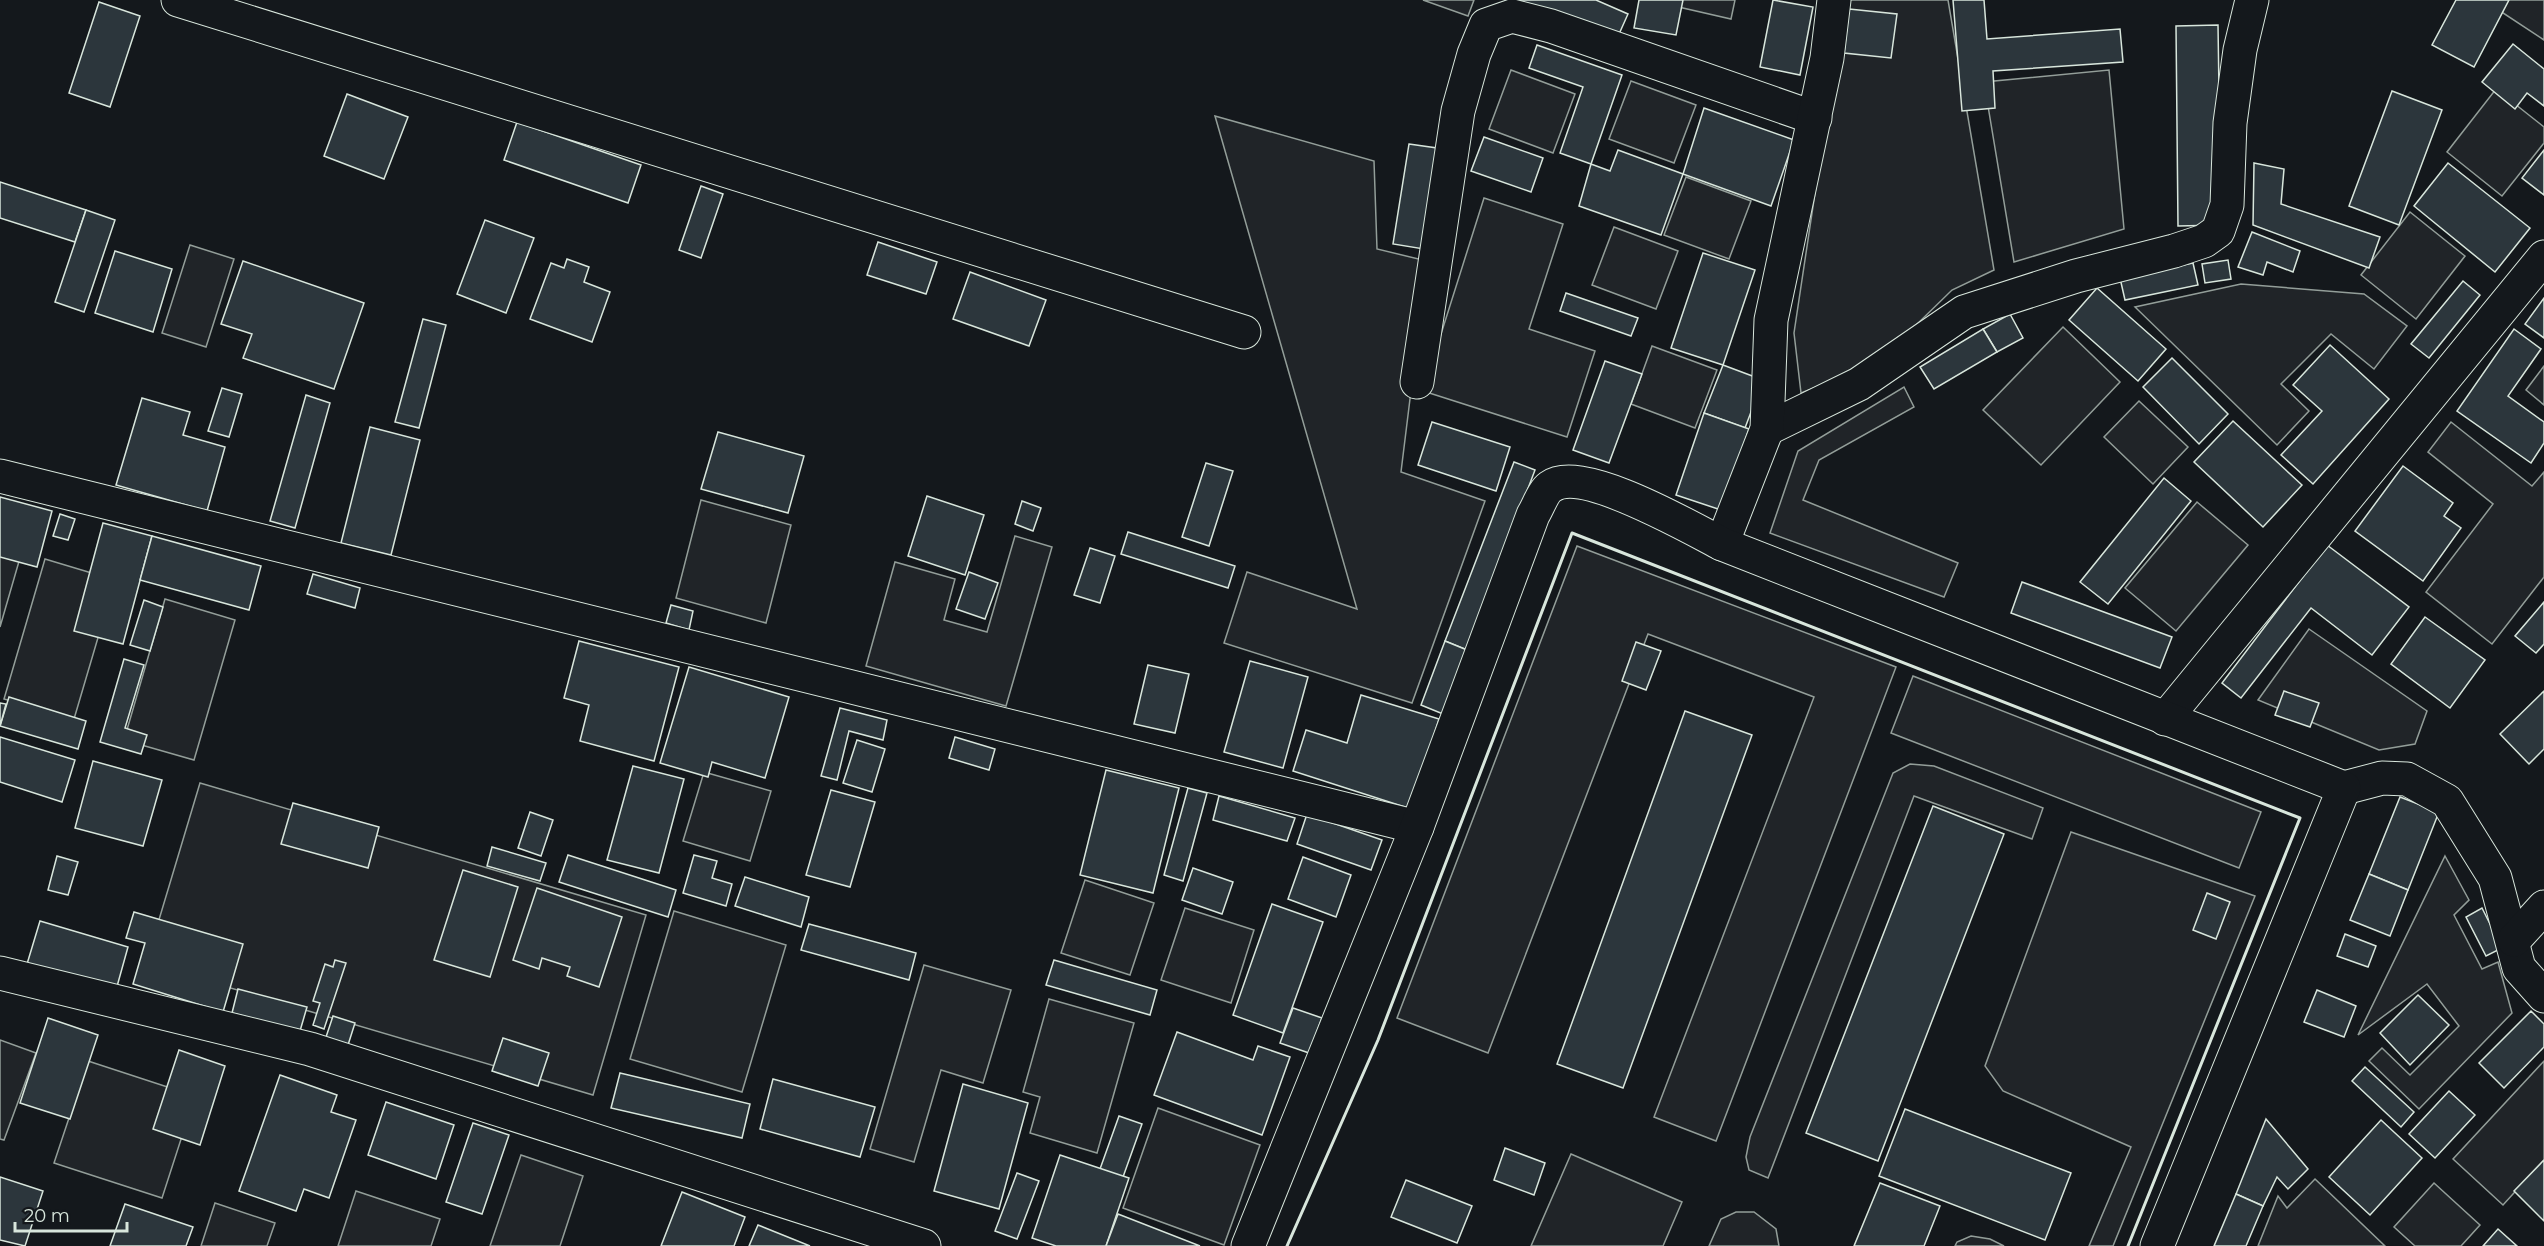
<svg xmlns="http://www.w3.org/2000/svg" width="2544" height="1246" viewBox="0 0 2544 1246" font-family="Montserrat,sans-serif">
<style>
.green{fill:#202428;stroke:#939e99;stroke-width:1.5}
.building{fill:#2c363c;stroke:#d8e6dc;stroke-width:1.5}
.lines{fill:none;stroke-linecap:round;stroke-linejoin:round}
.minor-casing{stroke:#d8e6dc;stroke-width:35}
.minor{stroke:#14181c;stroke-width:33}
.wall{stroke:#d8e6dc;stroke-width:3}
</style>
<rect width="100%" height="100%" fill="#14181c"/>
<!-- green -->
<g class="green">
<polygon points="1423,0 1474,0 1468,16"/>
<polygon points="1648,0 1735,0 1731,19"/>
<polygon points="1844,0 1948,0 1994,270 1952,290 1876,364 1801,393 1794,333"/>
<polygon points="2507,0 2544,0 2544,40 2500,11"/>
<polygon points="1511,70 1575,94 1553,153 1489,129"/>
<polygon points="2109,70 2124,229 2014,262 1984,82"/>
<polygon points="1631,81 1696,105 1674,163 1609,139"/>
<polygon points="2496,89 2544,127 2544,143 2502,196 2447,152"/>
<polygon points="1215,116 1374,161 1377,249 1427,261 1401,472 1485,501 1412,703 1224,643 1247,572 1357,609"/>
<polygon points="1686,177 1751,201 1729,259 1664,235"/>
<polygon points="1484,198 1563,224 1529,329 1595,351 1567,437 1423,391"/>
<polygon points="2410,212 2465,256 2416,319 2361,275"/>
<polygon points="1614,227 1678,251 1656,309 1592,285"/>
<polygon points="190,245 234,259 206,347 162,333"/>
<polygon points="2241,284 2364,294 2407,326 2374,369 2331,334 2281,384 2309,411 2277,445 2135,307"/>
<polygon points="2063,327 2120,382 2041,465 1983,410"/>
<polygon points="1652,346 1717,370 1695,428 1631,404"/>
<polygon points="2544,366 2544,405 2526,390"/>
<polygon points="1904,387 1914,407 1819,460 1803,500 1958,563 1944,597 1770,533 1798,451"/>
<polygon points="2139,401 2188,447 2153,484 2104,437"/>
<polygon points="2451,422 2532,486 2544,472 2544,577 2492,644 2426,592 2493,504 2428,452"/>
<polygon points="701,500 791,525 766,623 676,598"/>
<polygon points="2197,502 2248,545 2176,631 2125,588"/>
<polygon points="1015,536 1052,547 1006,706 866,666 895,562 955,579 944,620 987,632"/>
<polygon points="0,544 22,551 0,627"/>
<polygon points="1577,546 1896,667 1716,1141 1654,1117 1814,697 1648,634 1488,1053 1397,1018"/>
<polygon points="45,559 115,580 74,719 4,699"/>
<polygon points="165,599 235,620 194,760 124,740"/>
<polygon points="2309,629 2427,711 2415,744 2379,750 2258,700"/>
<polygon points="1913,676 2261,812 2239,868 1891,733"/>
<polygon points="1910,764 1934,766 2043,808 2032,839 1914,796 1768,1178 1749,1170 1746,1157 1750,1137 1893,773"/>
<polygon points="704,772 771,791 750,861 683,841"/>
<polygon points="200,783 646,915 593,1095 146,963"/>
<polygon points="2071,832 2255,896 2113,1246 2089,1246 2131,1147 2003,1091 1985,1066"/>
<polygon points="2445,856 2469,900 2454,915 2482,969 2498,962 2512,1013 2419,1109 2369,1061 2382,1048 2410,1075 2459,1026 2427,984 2358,1035"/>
<polygon points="1085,880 1154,903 1130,975 1061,953"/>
<polygon points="1185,908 1254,930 1231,1003 1161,980"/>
<polygon points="674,911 786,945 742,1092 630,1059"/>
<polygon points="924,965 1011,990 983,1083 941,1070 914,1162 870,1149"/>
<polygon points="1049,999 1134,1023 1097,1153 1030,1133 1040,1097 1023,1092"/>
<polygon points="0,1040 36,1053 4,1140 0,1139"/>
<polygon points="88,1061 195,1096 162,1198 54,1163"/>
<polygon points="2544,1061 2544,1160 2503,1205 2453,1159"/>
<polygon points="1158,1108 1260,1145 1224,1245 1123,1208"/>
<polygon points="1571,1154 1682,1202 1663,1246 1531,1246"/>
<polygon points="521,1155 583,1176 560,1246 490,1246"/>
<polygon points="2315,1179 2385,1246 2258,1246 2278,1196 2287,1208"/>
<polygon points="2434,1183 2480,1225 2461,1246 2415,1246 2394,1227"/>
<polygon points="356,1191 440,1219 431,1246 338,1246"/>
<polygon points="215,1203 275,1223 267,1246 201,1246"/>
<polygon points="1736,1212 1754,1212 1776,1229 1779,1246 1709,1246 1721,1219"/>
<polygon points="1971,1236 1990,1239 2004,1246 1955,1246 1957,1242"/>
</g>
<!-- building -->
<g class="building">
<polygon points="1515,0 1596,0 1628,14 1615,43"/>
<polygon points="1639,0 1683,0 1676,35 1634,28"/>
<polygon points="1773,0 1813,7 1800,75 1760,67"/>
<polygon points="1953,0 1984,0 1987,39 2120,29 2123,62 1993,71 1995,108 1962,111"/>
<polygon points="2456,0 2509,0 2474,67 2432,45"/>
<polygon points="99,2 140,16 110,107 69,93"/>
<polygon points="1849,9 1897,14 1891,58 1844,53"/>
<polygon points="2218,25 2221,225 2178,226 2176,26"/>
<polygon points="2513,44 2544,69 2544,106 2527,93 2515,109 2482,82"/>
<polygon points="1537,45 1622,75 1591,164 1560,153 1583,87 1529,68"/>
<polygon points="2392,91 2442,110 2399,225 2349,206"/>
<polygon points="347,94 408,117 384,179 324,156"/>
<polygon points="1704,108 1794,140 1771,206 1683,174"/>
<polygon points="517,122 641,165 628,203 504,160"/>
<polygon points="1484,137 1543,158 1531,192 1471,171"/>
<polygon points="1409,144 1451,150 1436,251 1393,244"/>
<polygon points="1618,150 1683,174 1661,235 1579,206 1591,164 1610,171"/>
<polygon points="2544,150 2544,195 2522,178"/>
<polygon points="2254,163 2284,169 2281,204 2380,237 2369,268 2253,225"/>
<polygon points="2448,163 2530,228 2495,272 2414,206"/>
<polygon points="0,182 86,210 75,242 0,218"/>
<polygon points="701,186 723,194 701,258 679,250"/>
<polygon points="86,210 115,220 84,312 55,302"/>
<polygon points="485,220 534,238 506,313 457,294"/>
<polygon points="2252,232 2300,251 2293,272 2267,262 2263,275 2238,267"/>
<polygon points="878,242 937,262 926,294 867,275"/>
<polygon points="115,251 172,269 153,332 95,313"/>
<polygon points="1703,253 1755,270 1723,365 1671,348"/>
<polygon points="567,259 589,267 584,282 610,292 592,342 530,319 551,263 564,268"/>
<polygon points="2228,260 2231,279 2205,283 2202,264"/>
<polygon points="243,261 364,303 334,389 243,358 252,334 221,324"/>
<polygon points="2193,263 2198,285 2125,300 2120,278"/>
<polygon points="970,272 1046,300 1029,346 953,319"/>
<polygon points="2463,281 2480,295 2429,358 2411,344"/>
<polygon points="2097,288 2166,349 2138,381 2069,320"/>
<polygon points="1566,293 1638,318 1631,336 1560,311"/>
<polygon points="2544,298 2544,338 2525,324"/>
<polygon points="2010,314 2023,338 1997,352 1983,329"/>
<polygon points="423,319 446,325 419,428 395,422"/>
<polygon points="1983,329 1997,352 1934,389 1920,367"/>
<polygon points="2514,329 2541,349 2508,396 2544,422 2544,443 2531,463 2457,411"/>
<polygon points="2330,345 2389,399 2313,484 2281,455 2322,411 2293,385"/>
<polygon points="2172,358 2228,414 2199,444 2143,387"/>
<polygon points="1605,361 1642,374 1609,463 1573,450"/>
<polygon points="1723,365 1763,380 1745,428 1704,413"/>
<polygon points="222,388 242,394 229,437 208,431"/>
<polygon points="306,395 330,403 295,528 270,521"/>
<polygon points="142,398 190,412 183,435 225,447 207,511 116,485"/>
<polygon points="1704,413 1749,429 1721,510 1676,495"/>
<polygon points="2233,421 2302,485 2263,527 2194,462"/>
<polygon points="1432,422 1510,447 1496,491 1418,465"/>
<polygon points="370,427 420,440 391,555 341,543"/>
<polygon points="718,432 804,456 788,513 701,489"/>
<polygon points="1514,462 1535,470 1467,650 1445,641"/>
<polygon points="1206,463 1233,471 1209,546 1182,537"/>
<polygon points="2403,466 2453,503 2444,516 2461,528 2423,581 2355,531"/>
<polygon points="2164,478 2191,501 2108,604 2080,582"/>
<polygon points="927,496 984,515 965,575 908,556"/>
<polygon points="0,497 52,511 37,567 0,557"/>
<polygon points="1022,501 1041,508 1033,531 1015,524"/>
<polygon points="60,514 75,519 68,540 53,536"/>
<polygon points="103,523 152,536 123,644 74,631"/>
<polygon points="1128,532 1235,566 1228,588 1121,554"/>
<polygon points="152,536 261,566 249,610 140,580"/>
<polygon points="2327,545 2409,607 2372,655 2311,608 2241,698 2222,683"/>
<polygon points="1090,548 1115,556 1100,603 1074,595"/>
<polygon points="969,572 998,583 985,619 956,609"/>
<polygon points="313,574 360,588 355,608 307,594"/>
<polygon points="2022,582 2172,637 2160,668 2011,613"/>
<polygon points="144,600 163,607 150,651 130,645"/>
<polygon points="2544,602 2544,644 2536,653 2515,636"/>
<polygon points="671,605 693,611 689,630 666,623"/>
<polygon points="2425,617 2485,660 2450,708 2391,664"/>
<polygon points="579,641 679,667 654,761 580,741 589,705 564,698"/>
<polygon points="1445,641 1467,650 1443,714 1421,705"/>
<polygon points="1636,642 1661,651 1646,690 1622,681"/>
<polygon points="124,659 144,665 125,728 147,735 141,754 100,742"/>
<polygon points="1250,661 1308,677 1283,768 1224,752"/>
<polygon points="1148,665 1189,674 1175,733 1134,724"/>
<polygon points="689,667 789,697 765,778 712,762 708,777 660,763"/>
<polygon points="2284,691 2319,703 2310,727 2275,715"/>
<polygon points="2544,691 2544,749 2529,764 2500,734"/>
<polygon points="1361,695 1439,719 1411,809 1293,771 1306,730 1347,743"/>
<polygon points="9,697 86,721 78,749 0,726"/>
<polygon points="0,703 6,704 0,726"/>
<polygon points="840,708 887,720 883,740 849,731 837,780 821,776"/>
<polygon points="1685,711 1752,735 1623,1088 1557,1064"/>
<polygon points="0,737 75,760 62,802 0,782"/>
<polygon points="955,737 995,749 989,770 949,758"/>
<polygon points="857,740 885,749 872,792 843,783"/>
<polygon points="93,761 162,780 143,846 75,828"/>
<polygon points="633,766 684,779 659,873 607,860"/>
<polygon points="1106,770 1179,788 1153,893 1080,875"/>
<polygon points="1188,788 1207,793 1183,881 1164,875"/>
<polygon points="831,790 875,802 850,887 806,875"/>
<polygon points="1219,796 1295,818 1287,841 1213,820"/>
<polygon points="2400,797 2439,812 2408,890 2369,874"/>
<polygon points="293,803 379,827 368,868 281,844"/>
<polygon points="1933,806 2004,834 1878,1161 1806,1133"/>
<polygon points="530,812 553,820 541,856 518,848"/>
<polygon points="1307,814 1382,840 1371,870 1297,844"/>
<polygon points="492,847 546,863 540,881 487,866"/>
<polygon points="568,855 676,890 668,917 559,882"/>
<polygon points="694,855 717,861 712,878 732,884 726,906 683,893"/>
<polygon points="57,856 78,862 68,895 48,890"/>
<polygon points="1303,857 1351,875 1336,917 1288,899"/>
<polygon points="1193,868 1233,882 1222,914 1182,900"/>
<polygon points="463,870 518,887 490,977 434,960"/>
<polygon points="2369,874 2408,890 2390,936 2350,920"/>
<polygon points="745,877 809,897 801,927 735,906"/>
<polygon points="537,888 622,917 599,987 567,976 570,967 542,958 539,969 513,960"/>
<polygon points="2207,893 2230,902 2216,939 2193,930"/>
<polygon points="1272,904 1323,922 1283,1033 1233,1015"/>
<polygon points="2482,908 2502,948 2486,956 2466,917"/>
<polygon points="134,912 243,944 223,1012 133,984 145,943 126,938"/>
<polygon points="40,921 128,947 116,990 27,964"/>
<polygon points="809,924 916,953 909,980 801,950"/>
<polygon points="2345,934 2376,946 2368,967 2337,956"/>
<polygon points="335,960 346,963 324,1029 313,1025 320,1003 313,1001 325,964 333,967"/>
<polygon points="1054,960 1157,990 1150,1015 1046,985"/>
<polygon points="238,989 307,1007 300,1031 232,1013"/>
<polygon points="2317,990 2356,1006 2344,1037 2304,1022"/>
<polygon points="2418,995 2449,1025 2410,1065 2380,1033"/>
<polygon points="1293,1008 1322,1018 1309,1053 1280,1043"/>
<polygon points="2531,1011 2544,1024 2544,1047 2504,1088 2479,1063"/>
<polygon points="333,1016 355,1023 348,1045 326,1037"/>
<polygon points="48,1018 98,1035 70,1119 20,1103"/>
<polygon points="1177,1032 1253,1060 1258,1046 1290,1057 1262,1135 1154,1095"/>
<polygon points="503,1038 549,1053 538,1086 492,1071"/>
<polygon points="179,1050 225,1066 200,1145 153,1129"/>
<polygon points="2365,1067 2414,1112 2401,1127 2352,1081"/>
<polygon points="620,1073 750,1104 742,1138 611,1108"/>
<polygon points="280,1075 337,1095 331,1112 356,1120 329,1198 304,1189 296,1211 239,1191"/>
<polygon points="773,1079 875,1107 860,1157 760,1129"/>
<polygon points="963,1084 1028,1103 999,1209 934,1191"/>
<polygon points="2449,1091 2475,1115 2435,1158 2409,1134"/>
<polygon points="386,1102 454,1125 436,1179 368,1155"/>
<polygon points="1905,1109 2071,1173 2045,1240 1879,1176"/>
<polygon points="1119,1116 1142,1124 1123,1177 1100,1169"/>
<polygon points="2266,1119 2308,1169 2288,1189 2277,1177 2263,1206 2236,1194"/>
<polygon points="2381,1120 2422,1158 2370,1215 2329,1177"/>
<polygon points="473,1123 509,1135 482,1214 446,1202"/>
<polygon points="1505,1148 1545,1163 1534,1195 1494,1180"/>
<polygon points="1060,1155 1129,1178 1106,1246 1056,1246 1032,1238"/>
<polygon points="2544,1160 2544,1221 2514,1191"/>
<polygon points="1017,1173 1039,1181 1017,1239 995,1231"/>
<polygon points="0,1177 43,1191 25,1246 0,1240"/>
<polygon points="1406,1180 1472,1206 1457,1243 1391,1217"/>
<polygon points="1880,1183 1940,1206 1924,1246 1854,1246"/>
<polygon points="682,1192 745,1217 734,1246 661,1246"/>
<polygon points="2236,1194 2263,1206 2246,1246 2214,1246"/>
<polygon points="125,1204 193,1227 186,1246 110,1246"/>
<polygon points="1118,1214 1200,1246 1106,1246"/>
<polygon points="758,1225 810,1246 749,1246"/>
<polygon points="2498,1229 2517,1246 2483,1246"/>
</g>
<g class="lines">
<defs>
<g id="minor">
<polyline points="178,0 1244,332"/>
<polyline points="1417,382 1458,111 1474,54 1486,25 1512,16 1551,26 1815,118"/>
<polyline points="1767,429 1859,384 1964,312 2076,276 2174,251 2204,241 2218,231 2227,205 2230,123 2240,50 2252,0"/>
<polyline points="0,476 1417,827"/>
<polyline points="1722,544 1767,429 1771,320 1827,58 1834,0"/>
<polyline points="2165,719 2544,257"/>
<polyline points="2344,788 2382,778 2407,779 2447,801 2495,878 2519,968 2544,996"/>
<polyline points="2514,940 2544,907"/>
<polyline points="0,973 310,1049 924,1246"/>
<path d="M1248,1246l169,-419 116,-312c5,-8 10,-23 17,-28 31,-23 141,41 172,57l622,244 -187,458"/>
</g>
</defs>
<!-- minor casing -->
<use href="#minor" class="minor-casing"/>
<!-- minor -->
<use href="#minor" class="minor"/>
<!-- wall -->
<polyline class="wall" points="1287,1246 1378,1040 1572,533 2300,818 2128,1246"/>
</g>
<!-- scale -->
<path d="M15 1222v9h112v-9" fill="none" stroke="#d8e6dc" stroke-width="3"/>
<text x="24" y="1222" font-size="18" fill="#d8e6dc" stroke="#14181c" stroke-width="4.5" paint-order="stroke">20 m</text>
</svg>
